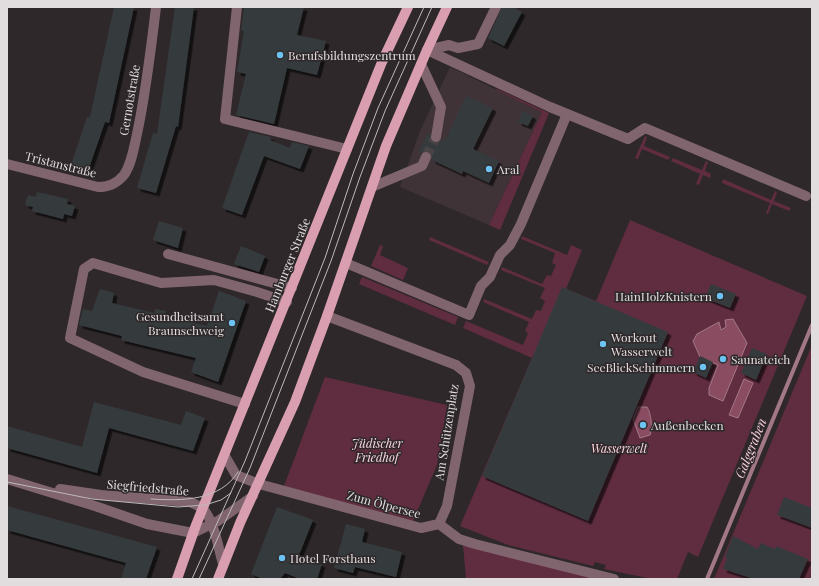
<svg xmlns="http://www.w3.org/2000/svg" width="819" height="586" viewBox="0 0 819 586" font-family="'Playfair Display',serif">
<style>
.built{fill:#3f3337}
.green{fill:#602c3f}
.water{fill:#894c61;stroke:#a37886}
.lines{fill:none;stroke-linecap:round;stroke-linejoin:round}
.stream{stroke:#a37886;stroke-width:4}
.building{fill:#363b3e;filter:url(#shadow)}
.minor-tunnel{stroke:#494345;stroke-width:10;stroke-dasharray:10 5;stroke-linecap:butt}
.minor{stroke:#81656e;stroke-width:10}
.major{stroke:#d99fb1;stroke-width:10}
.tram{stroke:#bdb9ba;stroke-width:1}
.poi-dot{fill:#6cc3f2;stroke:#2e282a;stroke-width:1.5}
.labels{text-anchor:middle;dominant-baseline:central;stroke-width:3;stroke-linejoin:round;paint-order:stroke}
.poi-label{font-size:12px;fill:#e1ddde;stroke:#2e282a;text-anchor:start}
.street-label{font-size:12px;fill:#e1ddde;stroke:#2e282a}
.park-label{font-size:12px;font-style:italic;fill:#fed6e2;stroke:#2e282a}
.water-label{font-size:13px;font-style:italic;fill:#f4cdd8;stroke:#2e282a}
</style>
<defs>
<filter id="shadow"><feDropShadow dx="3.5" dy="3.5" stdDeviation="0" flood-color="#0009"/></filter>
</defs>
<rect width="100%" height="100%" fill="#2e282a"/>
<!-- built -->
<polygon class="built" points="450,67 542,112 489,225 400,187 420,131"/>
<!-- green -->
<g class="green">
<polygon points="497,89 549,113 500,230 489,225 542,112 496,90"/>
<polygon points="645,136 647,137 644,146 670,157 668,160 642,149 638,159 635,158"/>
<polygon points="673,158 702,170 706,161 708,162 705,171 711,174 710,178 703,175 699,185 696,184 700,174 671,161"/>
<polygon points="723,179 771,200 775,191 777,192 774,201 791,208 789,211 772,204 768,214 766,213 770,203 722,183"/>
<polygon points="630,220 807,296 698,557 688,552 677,579 652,579 604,569 606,565 595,562 593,566 508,545 460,526 532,358 463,328 466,321 523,345 528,333 525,331 529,322 483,302 484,299 532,319 536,310 541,311 545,301 540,298 545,288 501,270 502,267 542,284 547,275 551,276 556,265 552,263 555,253 521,239 522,236 567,255 571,245 582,250 566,289 596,301"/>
<polygon points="430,237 489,262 487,265 429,240"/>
<polygon points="380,245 383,246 380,255 408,268 403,280 371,266"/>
<polygon points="362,277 458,317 455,325 359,284"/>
<polygon points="812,345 812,579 714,579"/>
<polygon points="325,377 447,405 437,465 413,521 284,486"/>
<polygon points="463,545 597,579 466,579"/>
</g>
<!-- water -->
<g class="water">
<polygon points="733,319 747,343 723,401 709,395 709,388 718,365 700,357 693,341 697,334 719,322 721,330 726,327 725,320"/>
<polygon points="744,379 753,383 738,418 729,415"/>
<path d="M638,407h9c4,6 6,21 3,28l-10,3 -7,-19z"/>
</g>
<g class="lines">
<!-- stream -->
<polyline class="stream" points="707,579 812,325"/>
</g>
<!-- building -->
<g class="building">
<polygon points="114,7 134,7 109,123 105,122 88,171 71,165 87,117 90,117"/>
<polygon points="175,7 194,7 178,127 176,126 156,193 137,188 153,133 157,134"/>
<polygon points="244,7 304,7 297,35 326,41 317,75 287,68 274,124 236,115 246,74 237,72 244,31 241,30"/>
<polygon points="502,7 513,7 522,12 504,46 488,38"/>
<polygon points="466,96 493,108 473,149 499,161 489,183 463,171 462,174 432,160 431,154 428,151 418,153 428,133 430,134 432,142 438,143 442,140 445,141"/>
<polygon points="523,111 533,116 528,126 518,122"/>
<polygon points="249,132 271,137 270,140 290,148 292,142 309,146 300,169 264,156 242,215 222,208"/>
<polygon points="37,192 68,199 67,204 75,206 72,216 64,214 63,219 32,211 33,207 25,205 28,195 36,197"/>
<polygon points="159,221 183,228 178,248 153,240"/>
<polygon points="241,246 265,256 259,272 234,264"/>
<polygon points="711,284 736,294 730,308 705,298"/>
<polygon points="562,287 668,332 588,521 482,476"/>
<polygon points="100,289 114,293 112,303 154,313 155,309 166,311 165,316 207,326 219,291 246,301 218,382 191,372 196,358 121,340 122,336 79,325 83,309 92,311"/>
<polygon points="752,348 767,354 756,380 741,373"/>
<polygon points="700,356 713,362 706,378 693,372"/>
<polygon points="94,402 181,425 186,411 205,418 193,451 109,428 97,473 7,448 7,426 82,447"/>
<polygon points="784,497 812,508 812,528 777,515"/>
<polygon points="7,506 157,547 146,579 121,579 126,563 7,530"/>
<polygon points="277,507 313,520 299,555 322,564 317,579 300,579 285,573 280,579 263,579 251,574"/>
<polygon points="346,524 365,529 362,542 402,552 396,577 355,567 353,573 334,568"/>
<polygon points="733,536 758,549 761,543 775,549 776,546 808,559 799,579 754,579 723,569 727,558 725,557"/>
</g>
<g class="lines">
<!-- minor-tunnel -->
<polyline class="minor-tunnel" points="426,157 436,137"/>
<!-- minor -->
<g class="minor">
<polyline points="237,7 225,119 347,149"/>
<polyline points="427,50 550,107 628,139 645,128 806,196"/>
<polyline points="427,50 449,45 458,48 478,44 496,7"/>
<polyline points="421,64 441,107 436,137"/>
<path d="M7,164l91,23c11,0 18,-3 26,-12 8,-12 10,-28 13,-41 9,-42 14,-85 19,-127"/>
<polyline points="372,187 422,166 426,157"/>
<polyline points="168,254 292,288"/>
<polyline points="346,263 469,315 481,286 490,277 500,255 510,245 521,224 567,114"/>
<polyline points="327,316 456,365 466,373 470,386 447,506 439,524"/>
<polyline points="245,404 143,372 70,338 84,269 93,263 161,283 214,280 257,292 287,302"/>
<polyline points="225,456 236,475 259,484 421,528 439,524"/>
<polyline points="7,479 95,506 147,524 193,533 218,521 253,496"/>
<path d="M60,489l41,6 89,7c4,2 11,4 14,8 11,14 14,37 19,54"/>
<polyline points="439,524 459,539 475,544 614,579"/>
</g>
<!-- major -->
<g class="major">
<polyline points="177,579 196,525 382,62 408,7"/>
<polyline points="218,579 240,523 295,402 327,316 386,146 427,50 447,7"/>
</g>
<!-- tram -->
<g class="tram">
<polyline points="7,482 92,499 178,507 205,505 221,500 231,493"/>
<path d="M151,499c31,2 69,2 87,-27"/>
<polyline points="192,579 245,461 325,258 353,174 378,108 424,7"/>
<polyline points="199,579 250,468 331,261 360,177 385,111 432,7"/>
</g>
</g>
<!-- markers -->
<g class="poi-dot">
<circle cx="280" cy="55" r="4"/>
<circle cx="489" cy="169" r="4"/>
<circle cx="720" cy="296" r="4"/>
<circle cx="232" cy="323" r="4"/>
<circle cx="603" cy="344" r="4"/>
<circle cx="723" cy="359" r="4"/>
<circle cx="703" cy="367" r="4"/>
<circle cx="643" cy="425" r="4"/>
<circle cx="282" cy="558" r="4"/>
</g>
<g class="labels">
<!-- poi labels -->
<g class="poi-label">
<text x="288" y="55">Berufsbildungszentrum</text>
<text x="497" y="169">Aral</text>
<text x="712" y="296" text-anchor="end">HainHolzKnistern</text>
<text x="224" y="316" text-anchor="end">Gesundheitsamt<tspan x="224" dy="14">Braunschweig</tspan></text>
<text x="611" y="337">Workout<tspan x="611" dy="14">Wasserwelt</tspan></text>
<text x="731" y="359">Saunateich</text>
<text x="695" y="367" text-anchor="end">SeeBlickSchimmern</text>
<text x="651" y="425">Außenbecken</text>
<text x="290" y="558">Hotel Forsthaus</text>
</g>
<!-- street labels -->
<g class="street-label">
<text transform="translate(129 100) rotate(-80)">Gernotstraße</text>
<text transform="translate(61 164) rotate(14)">Tristanstraße</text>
<text transform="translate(287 265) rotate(-68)">Hamburger Straße</text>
<text transform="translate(446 432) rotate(-81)">Am Schützenplatz</text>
<text transform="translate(148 487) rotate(5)">Siegfriedstraße</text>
<text transform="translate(384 504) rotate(15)">Zum Ölpersee</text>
</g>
<!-- park labels -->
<g class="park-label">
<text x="377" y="443">Jüdischer<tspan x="377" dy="14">Friedhof</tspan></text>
<text x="619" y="448">Wasserwelt</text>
</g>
<!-- water labels -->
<g class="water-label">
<text transform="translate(750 448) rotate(-68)">Galggraben</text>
</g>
</g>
<!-- border -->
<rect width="819" height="586" fill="none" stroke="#e1ddde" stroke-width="16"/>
</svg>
